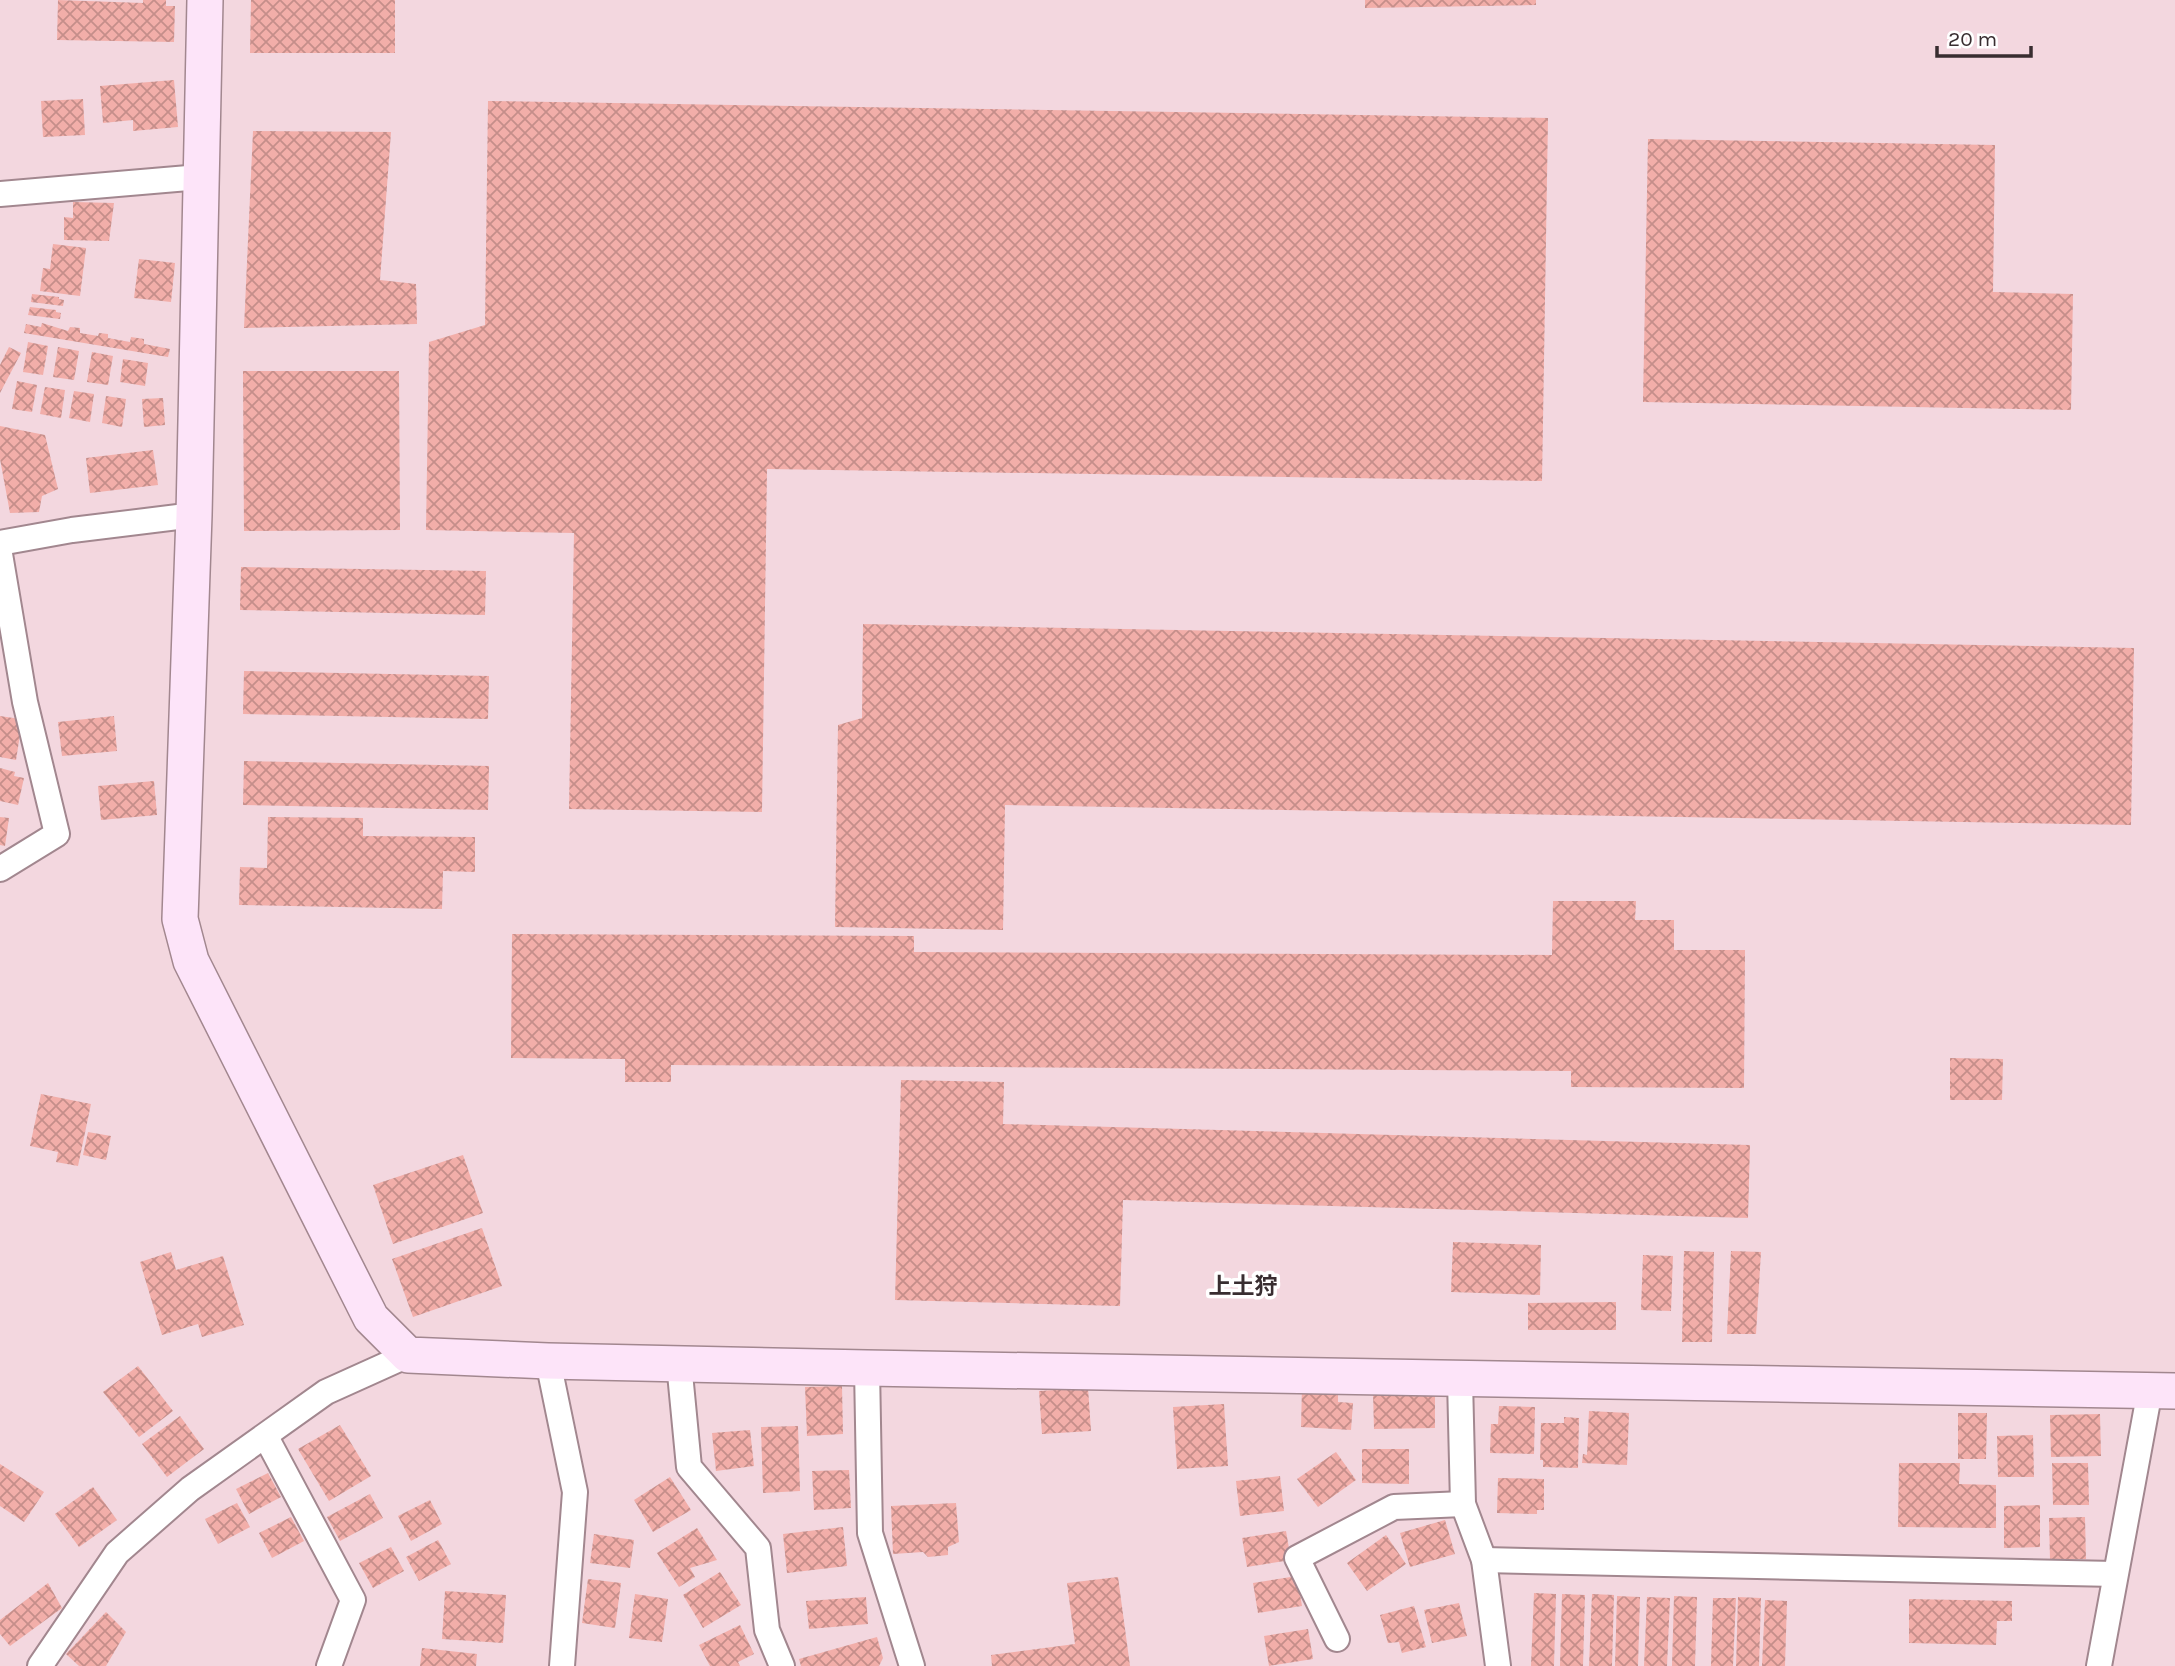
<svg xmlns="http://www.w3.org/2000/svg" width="2175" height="1666" viewBox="0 0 2175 1666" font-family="Karla,'Noto Sans JP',sans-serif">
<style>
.building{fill:url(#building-cross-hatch)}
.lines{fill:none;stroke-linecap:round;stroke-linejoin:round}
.street-casing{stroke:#a2878f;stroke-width:28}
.secondary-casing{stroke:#a2878f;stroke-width:38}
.street{stroke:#fff;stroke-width:24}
.secondary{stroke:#fde4f9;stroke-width:35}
.labels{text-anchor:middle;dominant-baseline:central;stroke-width:7;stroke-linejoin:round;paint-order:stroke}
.quarter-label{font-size:23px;font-weight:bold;fill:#382d30;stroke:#fff}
</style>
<defs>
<pattern id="building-cross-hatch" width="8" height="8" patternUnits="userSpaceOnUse" patternTransform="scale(1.75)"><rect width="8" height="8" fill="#f2aea9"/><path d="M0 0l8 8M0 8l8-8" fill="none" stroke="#c58e8a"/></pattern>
</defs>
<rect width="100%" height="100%" fill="#f3d7df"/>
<!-- building -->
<g class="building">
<polygon points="58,0 143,3 143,0 166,0 166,6 175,6 174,42 57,40"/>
<polygon points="251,0 395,0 395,53 250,53"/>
<polygon points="1365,0 1536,0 1536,5 1365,8"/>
<polygon points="174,80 178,127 133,131 133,120 103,123 100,86"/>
<polygon points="83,99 85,135 43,137 41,101"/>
<polygon points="488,101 1548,118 1542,481 767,469 762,812 569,809 574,533 426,530 429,342 485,325"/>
<polygon points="253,131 391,132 380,280 416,284 417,324 244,328"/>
<polygon points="1648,139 1995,145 1993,292 2073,294 2071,410 1643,402"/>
<polygon points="73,202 114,203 109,241 64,240 64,217 73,218"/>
<polygon points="53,244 86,248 80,296 40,291 43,268 50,269"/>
<polygon points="139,259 175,263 171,302 134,298"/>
<polygon points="32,294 59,297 59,299 64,300 63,306 31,302"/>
<polygon points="30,307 56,310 56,312 61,313 60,319 28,315"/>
<polygon points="42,323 68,331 70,327 80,328 80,333 98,336 99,333 108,334 108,338 130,342 131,337 144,339 144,344 170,349 168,357 24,333 26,324 41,327"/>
<polygon points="28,342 48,346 43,375 23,372"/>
<polygon points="9,347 21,353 0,393 0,365"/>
<polygon points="58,347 79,351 74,380 53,377"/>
<polygon points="92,352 113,356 108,385 87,382"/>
<polygon points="123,359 148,363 145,386 120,382"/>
<polygon points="243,371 399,371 400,530 244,531"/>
<polygon points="17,381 37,385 32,412 12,409"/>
<polygon points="45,387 65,390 61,418 40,414"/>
<polygon points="74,391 94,394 90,422 69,418"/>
<polygon points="106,396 126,399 122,427 102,423"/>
<polygon points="163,398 165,425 144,427 142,399"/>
<polygon points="0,426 45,435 58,489 42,496 39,512 10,513 0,459"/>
<polygon points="153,450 158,485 90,493 86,458"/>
<polygon points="241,567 486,571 485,615 240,610"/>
<polygon points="863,624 2134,648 2131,825 1005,805 1003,930 835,927 838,725 862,718"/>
<polygon points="244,671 489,676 488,719 243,714"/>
<polygon points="0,716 20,719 21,728 16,760 0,757"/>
<polygon points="114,716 117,751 62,756 58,722"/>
<polygon points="244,761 489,766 488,810 243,805"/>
<polygon points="0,768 15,772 14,776 24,778 18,805 0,801"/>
<polygon points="154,781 157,815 101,820 98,786"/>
<polygon points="0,817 9,818 5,846 0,845"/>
<polygon points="268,817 363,818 363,836 475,837 475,872 443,871 442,909 239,905 240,867 267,868"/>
<polygon points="1553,901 1636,901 1635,920 1674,920 1674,950 1745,950 1744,1088 1571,1087 1571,1071 671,1065 671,1082 625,1082 625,1059 511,1058 512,934 914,936 914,952 1552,955"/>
<polygon points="1950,1058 2003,1059 2002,1100 1950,1100"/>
<polygon points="901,1080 1004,1082 1003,1124 1750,1145 1748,1218 1123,1200 1120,1306 895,1300"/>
<polygon points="41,1094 91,1104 78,1166 56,1162 58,1152 30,1146"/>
<polygon points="88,1132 111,1136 106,1160 83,1155"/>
<polygon points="463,1155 483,1213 393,1244 373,1185"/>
<polygon points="482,1228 502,1286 413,1317 392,1259"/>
<polygon points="1453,1242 1541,1245 1540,1295 1451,1292"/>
<polygon points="1684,1251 1714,1252 1712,1342 1682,1342"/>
<polygon points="1731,1251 1761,1252 1756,1334 1727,1334"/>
<polygon points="171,1252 176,1270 223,1256 244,1325 202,1337 198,1324 162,1335 140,1262"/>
<polygon points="1643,1255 1673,1256 1671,1311 1641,1310"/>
<polygon points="1616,1302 1616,1330 1528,1330 1528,1303"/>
<polygon points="138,1366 173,1411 139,1437 103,1392"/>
<polygon points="842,1386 843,1434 807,1436 805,1387"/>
<polygon points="1302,1387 1338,1388 1338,1402 1353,1403 1351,1430 1301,1427"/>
<polygon points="1088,1388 1091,1431 1042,1434 1039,1391"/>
<polygon points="1435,1392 1435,1428 1374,1429 1373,1393"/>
<polygon points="1224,1404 1228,1466 1177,1469 1173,1407"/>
<polygon points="1499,1406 1535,1407 1534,1454 1490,1453 1491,1424 1498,1424"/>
<polygon points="1589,1411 1629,1413 1627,1465 1582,1463 1583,1454 1587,1455"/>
<polygon points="1958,1413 1987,1413 1986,1459 1958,1459"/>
<polygon points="2100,1414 2101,1456 2051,1457 2050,1415"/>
<polygon points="180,1416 204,1449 167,1477 142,1444"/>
<polygon points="1564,1417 1579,1418 1578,1468 1543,1467 1543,1460 1540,1460 1541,1423 1564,1423"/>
<polygon points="340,1425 371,1476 329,1501 298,1449"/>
<polygon points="798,1426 800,1491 763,1493 761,1427"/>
<polygon points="750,1430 754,1466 716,1471 712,1433"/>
<polygon points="2033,1435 2034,1477 1998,1477 1997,1436"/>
<polygon points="1362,1449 1409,1449 1409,1484 1362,1483"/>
<polygon points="1336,1452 1356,1480 1318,1507 1297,1479"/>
<polygon points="1899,1463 1960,1463 1959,1484 1996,1485 1996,1528 1898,1527"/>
<polygon points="2052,1463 2088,1463 2089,1505 2053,1505"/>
<polygon points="0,1464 44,1492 24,1522 0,1506"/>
<polygon points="849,1470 851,1508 814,1510 812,1471"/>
<polygon points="268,1473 281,1497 249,1514 236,1489"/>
<polygon points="1280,1476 1284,1511 1240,1516 1236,1481"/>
<polygon points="670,1477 691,1510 653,1532 634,1500"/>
<polygon points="1498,1478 1544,1479 1544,1510 1537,1510 1537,1514 1497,1513"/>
<polygon points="93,1487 117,1520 79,1547 55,1514"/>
<polygon points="370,1494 383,1518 340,1541 327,1517"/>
<polygon points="430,1500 442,1524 411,1541 398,1516"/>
<polygon points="237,1503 250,1527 218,1544 205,1519"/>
<polygon points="956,1503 959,1542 948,1547 948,1555 928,1557 923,1552 893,1554 891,1506"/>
<polygon points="2040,1505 2040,1547 2004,1548 2004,1506"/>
<polygon points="291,1517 304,1541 272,1558 259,1533"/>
<polygon points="2085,1517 2086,1559 2050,1560 2049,1518"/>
<polygon points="1445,1520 1455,1554 1410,1567 1400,1533"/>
<polygon points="843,1527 847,1566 787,1573 783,1534"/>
<polygon points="697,1528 717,1560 690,1568 695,1577 679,1587 657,1553"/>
<polygon points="1286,1531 1291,1560 1247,1567 1242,1538"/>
<polygon points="594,1534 634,1540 630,1568 590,1563"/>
<polygon points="1386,1535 1406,1564 1367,1591 1347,1563"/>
<polygon points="438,1540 451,1564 419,1581 406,1557"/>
<polygon points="391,1547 404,1571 373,1588 359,1563"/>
<polygon points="720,1572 741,1605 703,1628 683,1595"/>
<polygon points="1297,1576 1302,1606 1258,1613 1253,1583"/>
<polygon points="1118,1577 1130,1666 992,1666 991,1655 1075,1644 1067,1583"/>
<polygon points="588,1579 621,1583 615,1628 582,1623"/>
<polygon points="48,1583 62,1608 10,1646 0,1634 0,1620"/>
<polygon points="445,1591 506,1595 503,1643 442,1639"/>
<polygon points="1534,1593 1556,1594 1554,1666 1531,1666"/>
<polygon points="635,1594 668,1599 662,1642 629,1638"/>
<polygon points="1562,1594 1585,1595 1583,1666 1560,1666"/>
<polygon points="1592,1594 1614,1595 1612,1666 1589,1666"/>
<polygon points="1617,1596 1640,1597 1638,1666 1615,1666"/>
<polygon points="1674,1596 1697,1597 1695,1666 1672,1666"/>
<polygon points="866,1597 868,1624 809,1629 806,1601"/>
<polygon points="1647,1597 1670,1598 1667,1666 1644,1666"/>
<polygon points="1738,1597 1761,1598 1759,1666 1736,1666"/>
<polygon points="1713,1598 1736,1598 1733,1666 1711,1666"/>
<polygon points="1909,1599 2012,1601 2012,1621 1997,1621 1996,1645 1909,1643"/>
<polygon points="1765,1600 1787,1601 1785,1666 1762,1666"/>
<polygon points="1459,1603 1467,1636 1432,1643 1424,1610"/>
<polygon points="1414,1606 1426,1647 1402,1653 1399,1642 1388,1643 1380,1615"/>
<polygon points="106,1612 126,1632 106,1666 79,1666 66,1654"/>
<polygon points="740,1625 754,1654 738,1662 740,1666 710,1666 699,1645"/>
<polygon points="1308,1629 1313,1659 1269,1666 1264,1636"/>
<polygon points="877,1637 883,1658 879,1666 801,1666 799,1659"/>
<polygon points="422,1648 477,1654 476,1666 420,1666"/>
</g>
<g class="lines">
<defs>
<g id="street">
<polyline points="0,194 200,177"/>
<polyline points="0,543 72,530 194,515"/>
<polyline points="0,554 25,702 57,834 0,869"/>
<polyline points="548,1361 575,1492 562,1666"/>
<polyline points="679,1363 689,1467 758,1548 767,1630 782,1666"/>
<polyline points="867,1368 870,1533 912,1666"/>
<polyline points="1460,1380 1463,1504 1484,1560 1498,1666"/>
<polyline points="266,1437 353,1600 329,1666"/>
<polyline points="1484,1560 2115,1574"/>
<polyline points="1337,1639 1297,1558 1394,1507 1463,1504"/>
<polyline points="40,1666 117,1553 190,1489 326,1392 408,1355"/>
<polyline points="2099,1666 2150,1390"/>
</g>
<polyline id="secondary" points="205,0 194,515 180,919 191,961 371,1318 408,1355 548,1361 867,1368 2175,1391"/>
</defs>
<!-- street casing -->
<use href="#street" class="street-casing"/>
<!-- secondary casing -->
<use href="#secondary" class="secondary-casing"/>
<!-- street -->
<use href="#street" class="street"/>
<!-- secondary -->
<use href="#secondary" class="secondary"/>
</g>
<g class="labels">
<!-- quarter labels -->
<g class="quarter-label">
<text x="1243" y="1286">上土狩</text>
</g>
</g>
<!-- scale -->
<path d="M1937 46v10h94v-10" fill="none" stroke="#382d30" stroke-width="3.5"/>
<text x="1948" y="46" font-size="21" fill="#382d30" stroke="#ffffff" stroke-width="5" paint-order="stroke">20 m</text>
</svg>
